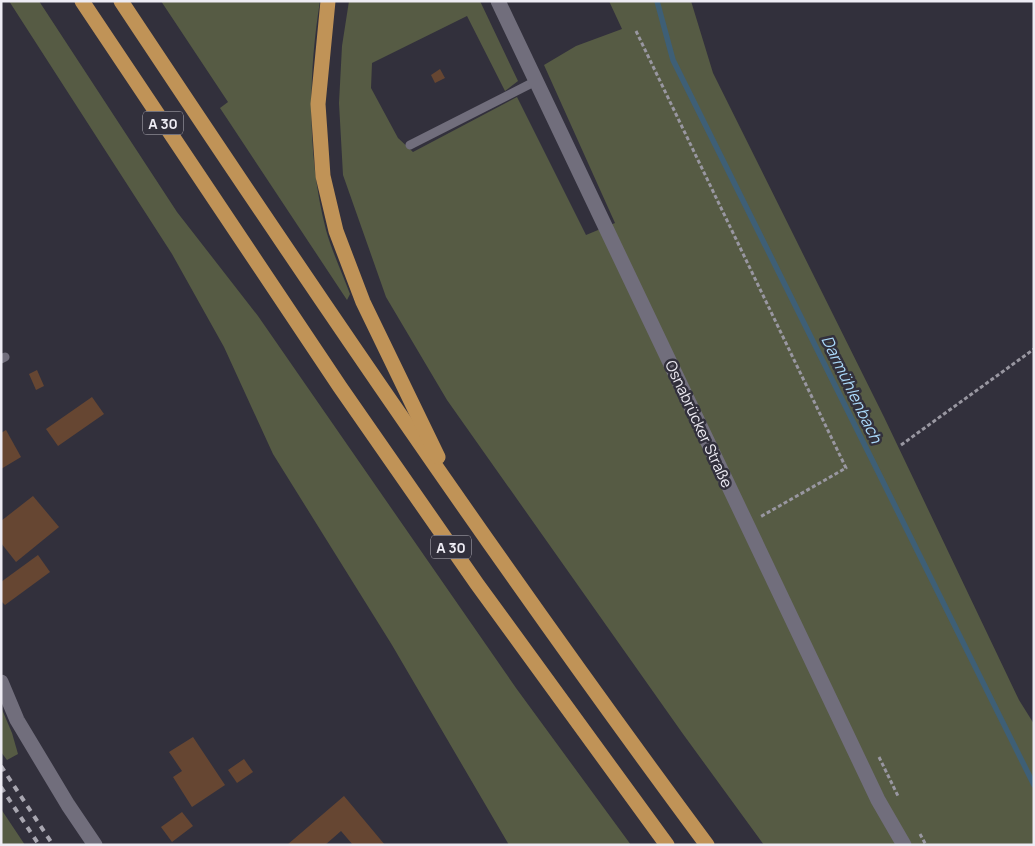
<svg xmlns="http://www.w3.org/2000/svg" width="1035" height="846" viewBox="0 0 1035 846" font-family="Manrope,sans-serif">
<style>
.green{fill:#565b44}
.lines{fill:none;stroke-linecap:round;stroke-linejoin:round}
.stream{stroke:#3e5f76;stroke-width:5.5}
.building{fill:#664632}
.path{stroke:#9997a1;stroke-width:3;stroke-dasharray:4 2.5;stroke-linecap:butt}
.service{stroke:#716e7c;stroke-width:9}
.minor{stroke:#716e7c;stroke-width:15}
.secondary{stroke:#716e7c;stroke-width:15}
.motorway{stroke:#c09357;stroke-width:15}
.rail{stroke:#a8a6b0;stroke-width:4;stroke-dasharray:6 6;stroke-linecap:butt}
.labels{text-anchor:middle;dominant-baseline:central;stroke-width:5;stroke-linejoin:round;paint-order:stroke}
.shield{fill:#32303c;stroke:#b6b4bd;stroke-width:1}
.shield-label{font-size:14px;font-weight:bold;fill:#eeecf4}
.street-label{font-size:15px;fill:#eeecf4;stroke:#32303c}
.water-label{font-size:16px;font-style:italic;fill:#aad9fa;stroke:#32303c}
</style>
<rect width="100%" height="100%" fill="#32303c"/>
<!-- green -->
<g class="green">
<polygon points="9,1 39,1 177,212 258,316 516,688 631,845 509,845 392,645 273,454 224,347 172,254"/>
<path d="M161,1h159c-12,75 -13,155 6,229 6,21 16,43 24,64l-3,6 -127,-192 8,-6z"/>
<polygon points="349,1 480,1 518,81 505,91 467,16 372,63 371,88 398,138 413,152 517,97 586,235 615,223 544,65 576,46 622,29 609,1 691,1 713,73 884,417 1019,700 1034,724 1034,845 764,845 683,734 447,400 386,297 343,175 339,103 342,46"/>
<polygon points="1,707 12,733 18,754 7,760 1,752"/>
<polygon points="1,809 25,845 1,845"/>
</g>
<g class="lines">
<!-- stream -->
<polyline class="stream" points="657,1 673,60 1034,785"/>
</g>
<!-- building -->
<g class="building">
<polygon points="440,69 445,78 435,83 431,75"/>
<polygon points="37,370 44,386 36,390 29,374"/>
<polygon points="92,397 104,414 58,446 46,429"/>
<polygon points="6,430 21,457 1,469 1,433"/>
<polygon points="33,496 59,527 16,562 1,543 1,521"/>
<polygon points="38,555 50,572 5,605 1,601 1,582"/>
<polygon points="193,737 225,785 192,807 173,777 182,771 169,752"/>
<polygon points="244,759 253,772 237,783 228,770"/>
<polygon points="344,796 385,845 353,845 341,831 325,845 287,845"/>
<polygon points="182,812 193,826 172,842 161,827"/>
</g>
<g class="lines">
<!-- path -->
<g class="path">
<polyline points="636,31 846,468 760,517"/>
<polyline points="901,445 1034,349"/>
<polyline points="879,757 898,796"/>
<polyline points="920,834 926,845"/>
</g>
<!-- service -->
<g class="service">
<polyline points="410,145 536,81"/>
<polyline points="1,359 5,357"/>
</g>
<!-- minor -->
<polyline class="minor" points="1,682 17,720 68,805 95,845"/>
<!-- secondary -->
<polyline class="secondary" points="498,1 878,800 904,845"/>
<!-- motorway -->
<g class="motorway">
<polyline points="82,1 340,387 477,584 667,845"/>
<path d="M121,1c189,285 382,569 586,844"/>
<polyline points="328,1 318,104 323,176 336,231 363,302 438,457"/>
</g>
<!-- rail -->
<g class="rail">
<polyline points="1,766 53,845"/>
<polyline points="1,787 39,845"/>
</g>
</g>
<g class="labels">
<!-- shield labels -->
<g class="shield">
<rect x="143" y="111.5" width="40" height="23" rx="4"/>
<rect x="431" y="535.5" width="40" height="23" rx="4"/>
</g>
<g class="shield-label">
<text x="163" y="123">A 30</text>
<text x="451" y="547">A 30</text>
</g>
<!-- street labels -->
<g class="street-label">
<text transform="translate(699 424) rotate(65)">Osnabrücker Straße</text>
</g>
<!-- water labels -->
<g class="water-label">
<text transform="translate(852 389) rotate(64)">Darmühlenbach</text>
</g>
</g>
<!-- border -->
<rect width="1035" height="846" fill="none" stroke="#eeecf4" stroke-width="5"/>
</svg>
